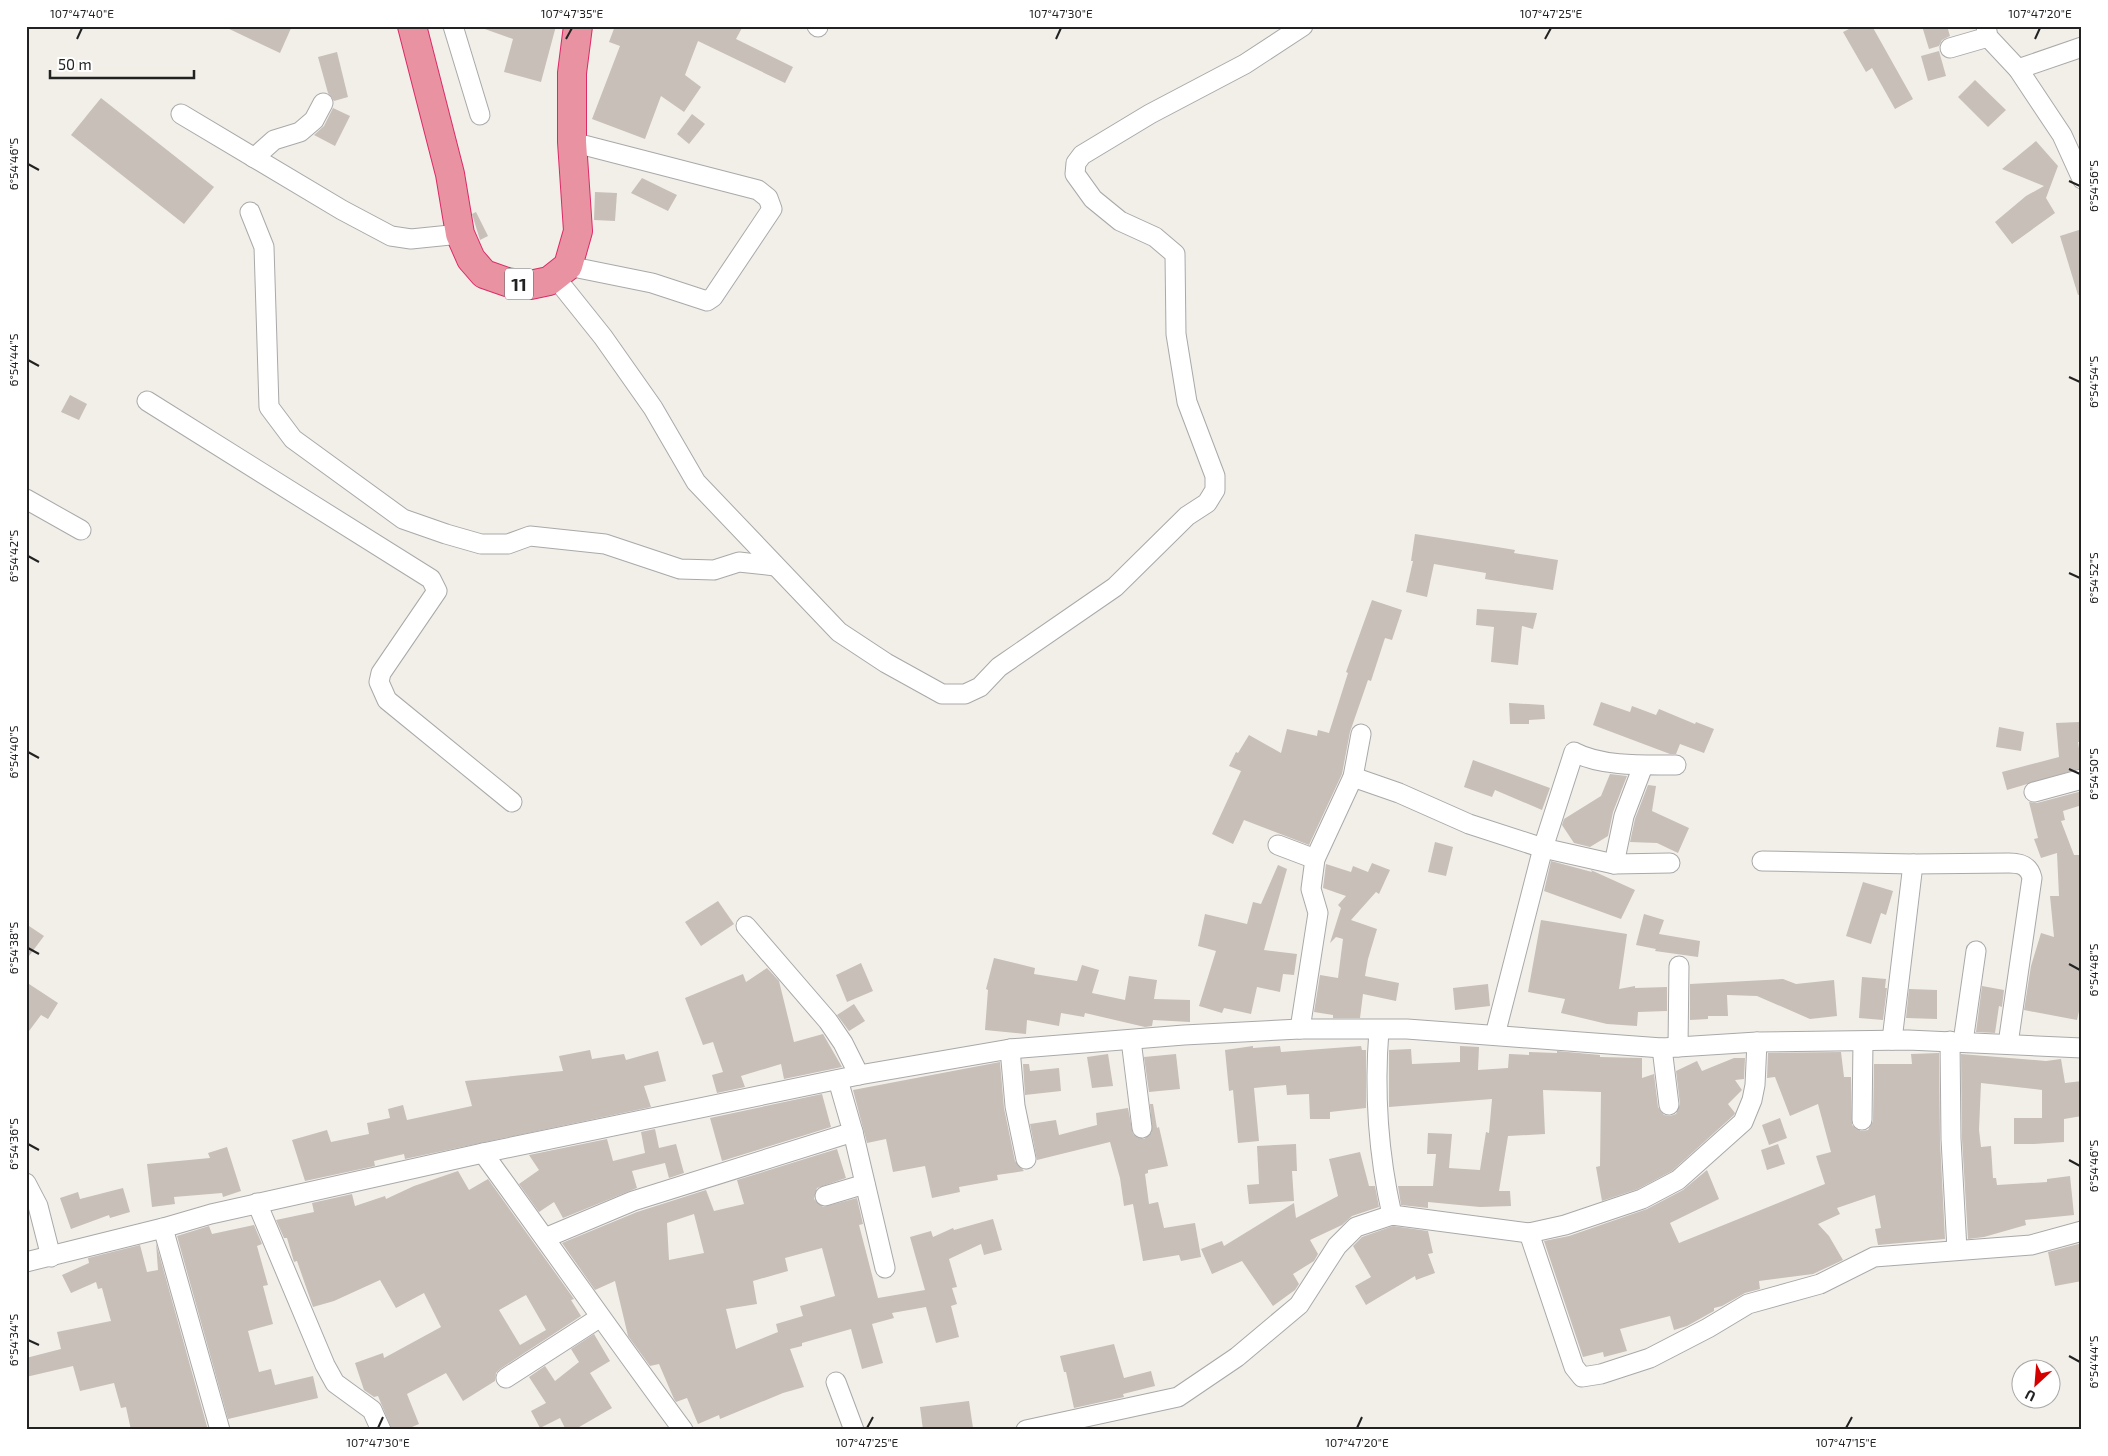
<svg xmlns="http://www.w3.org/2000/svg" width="2108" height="1456" viewBox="0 0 2108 1456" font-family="'Exo 2',sans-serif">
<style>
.building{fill:#c7bfb8;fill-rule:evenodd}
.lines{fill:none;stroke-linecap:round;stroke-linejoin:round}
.minor-casing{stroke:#a9a9a9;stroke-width:21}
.highway-casing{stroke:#dc2a67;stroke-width:30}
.minor{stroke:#fff;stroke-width:19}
.highway{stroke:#e892a2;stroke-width:28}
.ticks{fill:none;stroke:#222;stroke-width:2}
.labels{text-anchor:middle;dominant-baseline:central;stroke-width:4.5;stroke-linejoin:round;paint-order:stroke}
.shield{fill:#fff;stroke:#646464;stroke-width:1}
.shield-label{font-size:18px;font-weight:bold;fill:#222}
.neatline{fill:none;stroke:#222;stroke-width:2}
.ticks-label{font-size:12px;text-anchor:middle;fill:#222}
</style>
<rect width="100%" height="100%" fill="#f2efe9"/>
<!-- building -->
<g class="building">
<polygon points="223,26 292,26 280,53"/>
<polygon points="482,26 556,26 541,82 504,72 513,39 482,28"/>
<polygon points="615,26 743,26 736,39 793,67 785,83 698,41 685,75 701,87 684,112 661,96 645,139 592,119 620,46 609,42"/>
<polygon points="1855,26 1872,26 1913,99 1895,109 1872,68 1866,72 1843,32"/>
<polygon points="1922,26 1947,26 1950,36 1942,40 1939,46 1929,49"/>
<polygon points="1939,51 1946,76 1928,81 1921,56"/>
<polygon points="337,52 348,97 334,101 328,93 318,57"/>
<polygon points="1975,80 2006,110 1988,127 1958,97"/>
<polygon points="101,98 214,187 184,224 71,135"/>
<polygon points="333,108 350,116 335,146 314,135 324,126"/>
<polygon points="692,114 705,124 689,144 677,134"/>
<polygon points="2036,141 2058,166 2046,198 2055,213 2012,244 1995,222 2026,196 2044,186 2002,169"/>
<polygon points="642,178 677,195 668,211 631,193"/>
<polygon points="595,192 617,193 615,221 594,220"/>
<polygon points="476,212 488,236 480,240 472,214"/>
<polygon points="2082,229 2082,294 2078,295 2060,236"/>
<polygon points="70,395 87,404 79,420 61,412"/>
<polygon points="1415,534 1491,546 1515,550 1514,553 1558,560 1553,590 1485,579 1486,573 1434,564 1427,597 1406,592 1413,561 1411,561"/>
<polygon points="1372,600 1402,610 1392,640 1385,638 1371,681 1368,680 1350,732 1342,774 1309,845 1244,820 1233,844 1212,834 1241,771 1229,766 1236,752 1238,753 1249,735 1281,753 1287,729 1317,736 1318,730 1329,733 1348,673 1346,672"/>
<polygon points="1477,609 1537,613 1533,629 1522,626 1518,665 1491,662 1494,627 1476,625"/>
<polygon points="1601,702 1630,712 1632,706 1656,715 1659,709 1695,724 1696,722 1714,729 1704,753 1680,744 1676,754 1670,754 1593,725"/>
<polygon points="1509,703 1544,705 1545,719 1529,720 1529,724 1510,724"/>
<polygon points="2079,722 2080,742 2078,742 2082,768 2007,790 2002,772 2059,757 2056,723"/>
<polygon points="1999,727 2024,732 2021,751 1996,747"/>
<polygon points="1473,760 1550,788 1542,810 1495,790 1492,797 1464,787"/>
<polygon points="1610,774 1627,776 1613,812 1608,836 1590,847 1574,843 1562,825 1564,819 1601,796"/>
<polygon points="1648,785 1656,786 1652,811 1689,828 1678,853 1657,843 1630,842 1635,819"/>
<polygon points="2082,791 2082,805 2063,811 2065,820 2061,821 2074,855 2081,855 2082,998 2077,1020 2024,1010 2031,966 2041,933 2054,937 2050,896 2059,896 2057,853 2041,858 2034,839 2038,838 2029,802 2037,803"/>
<polygon points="1435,842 1453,847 1446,876 1428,872"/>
<polygon points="1551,861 1592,872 1591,870 1593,871 1635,890 1621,919 1544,891"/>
<polygon points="1372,863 1390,870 1379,894 1376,892 1351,920 1377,929 1368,959 1365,976 1399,983 1396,1001 1363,994 1360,1018 1333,1018 1333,1015 1314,1012 1320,975 1338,978 1343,939 1336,937 1330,943 1341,908 1338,905 1346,896 1323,888 1326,864 1351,872 1353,866 1368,872"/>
<polygon points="1278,865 1287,869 1264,950 1297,954 1294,975 1283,974 1280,992 1257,987 1251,1014 1224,1008 1222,1013 1199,1006 1216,951 1198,946 1205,914 1247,924 1253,902 1261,904"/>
<polygon points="1863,882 1893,891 1886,915 1881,913 1871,944 1846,936"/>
<polygon points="718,901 734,924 701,946 685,922"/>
<polygon points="1644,914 1664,920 1659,934 1700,941 1698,957 1655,951 1656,949 1636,945"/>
<polygon points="1541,920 1627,934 1619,989 1635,986 1635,988 1667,987 1667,1011 1638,1012 1637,1026 1607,1024 1561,1013 1565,999 1528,992"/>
<polygon points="26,924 44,936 26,960"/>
<polygon points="994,958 1035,968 1034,974 1077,981 1082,965 1099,970 1092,993 1125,1000 1129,976 1157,980 1154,999 1190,1000 1190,1022 1153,1020 1152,1026 1145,1027 1085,1013 1084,1017 1061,1013 1059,1026 1027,1020 1026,1034 985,1030 988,990 986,989"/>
<polygon points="861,963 873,991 847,1002 836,975"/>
<polygon points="767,968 779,981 794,1042 823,1034 842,1067 784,1079 781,1064 741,1076 745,1087 717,1093 712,1075 723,1072 713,1042 703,1045 685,998 743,974 746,982"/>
<polygon points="1862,977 1886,979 1885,988 1887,988 1883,1020 1859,1018"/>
<polygon points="1783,979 1796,984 1834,980 1837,1016 1810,1019 1757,996 1727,995 1728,1016 1708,1016 1708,1019 1690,1020 1690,984"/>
<polygon points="26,982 58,1003 48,1019 41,1015 26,1035"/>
<polygon points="1488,984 1490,1006 1455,1010 1453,988"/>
<polygon points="1982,986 2004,990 2002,1007 1999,1006 1995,1033 1976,1032"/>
<polygon points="1909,989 1937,990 1937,1019 1906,1018"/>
<polygon points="854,1004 865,1021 849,1031 837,1015"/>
<polygon points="1253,1046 1253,1048 1280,1046 1281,1052 1361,1046 1362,1050 1366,1050 1366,1108 1330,1112 1330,1119 1310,1119 1309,1094 1287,1095 1286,1085 1254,1088 1259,1141 1238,1143 1233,1090 1229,1091 1225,1050"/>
<polygon points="1460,1046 1479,1047 1478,1070 1508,1068 1509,1054 1529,1055 1529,1052 1557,1053 1557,1051 1600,1055 1600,1057 1642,1058 1642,1078 1654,1074 1658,1107 1664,1115 1670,1116 1676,1114 1680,1104 1676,1071 1697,1061 1702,1071 1734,1058 1745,1058 1744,1079 1735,1080 1742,1090 1728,1104 1735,1113 1734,1115 1672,1171 1638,1189 1602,1201 1596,1167 1600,1166 1601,1092 1543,1090 1545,1134 1508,1136 1499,1191 1510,1191 1511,1206 1480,1207 1428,1202 1428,1208 1401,1205 1398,1186 1433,1186 1436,1154 1427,1154 1428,1133 1452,1134 1449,1168 1480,1170 1486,1132 1489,1133 1492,1099 1389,1107 1389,1050 1411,1049 1412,1064 1460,1062"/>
<polygon points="590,1050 592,1059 624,1054 626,1060 658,1051 666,1081 644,1086 651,1107 405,1159 404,1154 374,1161 375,1166 305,1181 292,1140 327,1130 331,1142 369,1134 367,1123 390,1118 388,1109 403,1105 407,1120 472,1106 465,1081 563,1071 559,1056"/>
<polygon points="1841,1052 1844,1077 1851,1077 1852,1125 1861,1131 1868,1130 1873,1121 1874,1064 1912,1064 1911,1054 1939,1053 1940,1140 1945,1239 1878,1245 1875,1229 1881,1228 1875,1195 1837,1208 1840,1214 1818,1224 1829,1236 1843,1260 1813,1274 1759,1281 1760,1289 1745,1293 1722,1306 1714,1308 1714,1311 1687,1326 1674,1330 1670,1316 1620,1329 1627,1351 1604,1357 1603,1352 1583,1357 1544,1241 1569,1236 1647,1209 1683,1190 1707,1170 1719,1199 1670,1223 1679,1243 1825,1184 1816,1156 1831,1152 1818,1104 1790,1116 1775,1077 1767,1078 1768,1053"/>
<polygon points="1108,1054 1113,1086 1092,1088 1087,1057"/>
<polygon points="1176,1054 1180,1089 1149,1092 1144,1057"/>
<polygon points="1961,1054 2046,1061 2061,1059 2065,1083 2082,1081 2082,1116 2064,1119 2064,1142 2034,1144 2014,1144 2014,1118 2042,1118 2042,1090 1981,1083 1979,1130 1981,1147 1991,1146 1993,1178 1996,1178 1997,1185 2047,1182 2047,1179 2070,1176 2074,1215 2025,1220 2026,1225 1984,1237 1968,1239 1962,1139"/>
<polygon points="1000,1062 1004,1108 1015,1161 1024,1171 997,1175 998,1180 959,1187 960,1192 932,1198 925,1166 893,1172 886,1139 867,1143 853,1090"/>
<polygon points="1023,1064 1029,1064 1030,1071 1059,1068 1061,1091 1025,1095"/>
<polygon points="822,1094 831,1127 722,1161 710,1118"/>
<polygon points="1150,1104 1153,1104 1157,1128 1159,1127 1168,1166 1148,1170 1148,1173 1145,1174 1149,1204 1158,1202 1164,1228 1195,1223 1201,1257 1181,1261 1179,1255 1143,1261 1133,1204 1124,1206 1120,1178 1110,1142 1037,1160 1030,1124 1056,1120 1059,1135 1097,1125 1096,1113 1128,1108 1133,1134 1144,1139 1152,1132"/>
<polygon points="1780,1118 1787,1138 1769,1145 1762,1125"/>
<polygon points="655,1129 659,1148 676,1144 684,1173 669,1178 665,1163 632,1171 637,1188 563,1218 554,1202 539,1212 519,1184 539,1170 529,1155 607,1139 613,1161 645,1153 641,1132"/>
<polygon points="1296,1144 1297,1171 1292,1171 1294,1201 1249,1204 1247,1185 1259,1184 1257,1146"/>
<polygon points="1778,1144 1785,1164 1767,1170 1761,1150"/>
<polygon points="227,1147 241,1191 223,1197 222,1193 174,1197 175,1204 152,1207 147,1164 210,1158 208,1153"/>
<path d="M837,1149l9,29 -29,10 -3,11 9,8 34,-9 6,26 -4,1 19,73 47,-8 -15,-53 21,-6 2,6 20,-9 1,2 39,-11 9,31 -18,5 -3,-11 -32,15 8,28 -5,1 5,16 -6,2 8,31 -23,6 -10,-36 -34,6 2,5 -22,6 11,39 -21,6 -11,-40 -49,14v3l-12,3 14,38 -21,6 -63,26 -1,-4 -21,9 -11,-26 -11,4 -2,-3 -15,-35 -9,2 -22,-30 -13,-55 -20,9 -33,-47 75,-31 69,-22 8,21 30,-7 -7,-24zM694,1214l10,39 -35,7 -2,-37zM822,1248l13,48 -35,10 3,10 -27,8 2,8 -42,17 -10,-40 31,-5 -4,-23 35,-10 -3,-13z"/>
<polygon points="1360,1152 1369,1186 1375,1186 1379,1207 1352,1216 1342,1225 1310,1240 1318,1254 1314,1261 1293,1274 1299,1284 1295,1290 1273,1306 1242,1261 1212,1274 1201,1249 1222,1241 1224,1246 1294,1203 1296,1218 1338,1196 1329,1159"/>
<path d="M458,1171l11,19 19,-11 86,120 -3,1 10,16 -81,53 -4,4 -1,8 -32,20 -17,-28 -39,21 12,30 -14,6h-13l-14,-34 -4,1 -10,-7 -9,-27 28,-10 1,5 57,-31 -17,-34 -28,15 -16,-28 -46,21 -21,6 -16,-46 -3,1 -7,-24h-3l-8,-18 38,-8 -2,-9 40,-9 3,12 30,-10 1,3 28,-13zM526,1295l20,35 -26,15 -21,-35z"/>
<polygon points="123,1188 130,1212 110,1218 109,1215 71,1229 60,1198 78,1192 80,1199"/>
<polygon points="254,1225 262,1244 257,1246 268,1285 263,1286 273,1324 248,1331 259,1372 271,1369 275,1385 313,1376 318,1398 228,1419 177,1236 209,1226 212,1234"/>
<polygon points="1393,1226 1428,1231 1433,1253 1428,1254 1435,1273 1416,1280 1415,1276 1366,1305 1355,1286 1371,1277 1353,1246 1362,1237"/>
<polygon points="156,1243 208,1430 131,1430 126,1407 121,1408 114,1383 80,1391 73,1366 26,1377 26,1358 61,1349 57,1332 111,1321 102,1288 98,1289 96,1282 71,1293 62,1275 89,1263 88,1258 140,1245 147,1272 158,1270"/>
<polygon points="2082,1243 2082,1281 2055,1286 2048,1252"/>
<polygon points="594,1334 610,1361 590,1373 612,1408 574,1430 566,1430 560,1418 540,1428 531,1411 546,1403 529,1377 545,1366 555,1381 579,1362 571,1349"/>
<polygon points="1114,1344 1124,1378 1151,1371 1155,1386 1123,1394 1124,1397 1074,1408 1066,1372 1064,1372 1060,1356"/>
<polygon points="969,1401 973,1428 923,1430 920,1407"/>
</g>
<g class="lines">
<defs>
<g id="minor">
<polyline points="453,26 480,115"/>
<polyline points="817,26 818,27"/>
<polyline points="1986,26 1988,37 2018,69 2062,135 2082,179"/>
<polyline points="1950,48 1988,37"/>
<polyline points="2018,69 2082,47"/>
<polyline points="181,114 342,210 391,236 411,239 460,234"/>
<polyline points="254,158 274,140 300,132 314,120 323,103"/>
<polyline points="250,212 264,247 269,407 293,439 403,519 446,534 481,544 508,544 530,536 605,544 680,569 714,570 739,562 775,566"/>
<polyline points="568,266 652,283 707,301 713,297 772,209 768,198 758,190 572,142"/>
<polyline points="555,277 603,337 653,408 696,482 839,632 886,663 942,694 965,694 980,687 999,667 1115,587 1187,516 1207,503 1215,490 1215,476 1187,402 1176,334 1175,254 1155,237 1120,221 1093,199 1075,174 1076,163 1082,155 1150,114 1245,64 1303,26"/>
<polyline points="147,401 431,579 437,591 381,673 379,682 387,700 512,802"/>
<polyline points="26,499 81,530"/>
<polyline points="1353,777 1399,793 1469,824 1543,848 1614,864 1670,863"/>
<polyline points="2034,792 2082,779"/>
<polyline points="1278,845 1315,859"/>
<path d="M1762,861l151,3 96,-1c11,0 20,2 23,15l-24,166"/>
<polyline points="1614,864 1624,816 1643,766"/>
<polyline points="746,926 828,1021 843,1043 859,1075"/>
<polyline points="1300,1029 1318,913 1311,889 1315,859 1353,777 1361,734"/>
<path d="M1379,1030c-5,62 -1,123 13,185"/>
<path d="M1495,1035l48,-187 31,-96c28,15 72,13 102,13"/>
<polyline points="1131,1040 1142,1128"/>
<polyline points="1892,1040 1913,864"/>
<polyline points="1950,1041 1951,1139 1957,1250"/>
<polyline points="1963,1042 1976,951"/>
<polyline points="1678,1047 1679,966"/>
<polyline points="1662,1048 1669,1105"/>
<polyline points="1010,1049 1015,1106 1026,1159"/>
<polyline points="1862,1120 1863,1042"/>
<polyline points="853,1132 885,1268"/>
<path d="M483,1153c67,92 132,185 200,277"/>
<polyline points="26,1183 38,1206 51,1257"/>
<polyline points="825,1196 865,1184"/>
<polyline points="257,1203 325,1365 335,1383 372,1410 381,1430"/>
<polyline points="163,1228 220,1430"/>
<polyline points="1529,1233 1574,1367 1582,1377 1601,1374 1650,1358 1708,1328 1748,1304 1820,1284 1874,1257 2031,1245 2082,1231"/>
<polyline points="545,1238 633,1201 853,1132 838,1080"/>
<polyline points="26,1262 163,1228 211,1214 483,1153 859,1075 1010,1049 1184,1035 1300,1029 1407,1029 1662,1048 1757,1042 1908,1040 2082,1048"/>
<polyline points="506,1378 599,1318"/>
<polyline points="836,1382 854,1430"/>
<polyline points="1026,1430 1178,1397 1237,1357 1299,1305 1337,1246 1356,1227 1392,1215 1529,1233 1565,1225 1642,1199 1678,1180 1743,1122 1752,1100 1755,1085 1757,1042"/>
</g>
<polyline id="highway" points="412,26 450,174 460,234 471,259 484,274 507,282 530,285 549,281 568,266 578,231 572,142 572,73 578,26"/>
</defs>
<!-- minor casing -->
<use href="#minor" class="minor-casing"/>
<!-- highway casing -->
<use href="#highway" class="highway-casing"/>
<!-- minor -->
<use href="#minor" class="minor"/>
<!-- highway -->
<use href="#highway" class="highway"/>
</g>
<!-- ticks -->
<path class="ticks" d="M77,39l5,-11M566,39l6,-11M1056,39l5,-11M1545,39l6,-11M2035,39l5,-11M28,164l11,6M2069,181l11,5M28,360l11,6M2069,377l11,5M28,556l11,6M2069,573l11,5M28,752l11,6M2069,769l11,5M28,948l11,6M2069,964l11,6M28,1144l11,6M2069,1160l11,6M28,1340l11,5M2069,1356l11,6M378,1428l5,-11M867,1428l6,-11M1357,1428l5,-11M1846,1428l6,-11"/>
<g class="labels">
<!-- shield labels -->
<rect class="shield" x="505" y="268.5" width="28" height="31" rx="4"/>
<g class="shield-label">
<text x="519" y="284">11</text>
</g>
</g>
<!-- border -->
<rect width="2108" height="1456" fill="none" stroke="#ffffff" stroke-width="55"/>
<!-- north arrow -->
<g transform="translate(2036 1384) rotate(206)"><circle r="24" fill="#ffffff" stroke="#a7a7a7"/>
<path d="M0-4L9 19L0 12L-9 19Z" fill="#d40000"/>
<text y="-8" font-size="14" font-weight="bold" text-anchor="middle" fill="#222222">U</text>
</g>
<!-- scale -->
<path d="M50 70v8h144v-8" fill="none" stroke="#222222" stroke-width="2.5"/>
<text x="58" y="70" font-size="15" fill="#222222" stroke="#ffffff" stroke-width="4" paint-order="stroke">50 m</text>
<rect x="28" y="28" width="2052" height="1400" class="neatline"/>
<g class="ticks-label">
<text x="82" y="18">107°47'40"E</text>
<text x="572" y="18">107°47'35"E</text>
<text x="1061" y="18">107°47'30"E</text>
<text x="1551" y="18">107°47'25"E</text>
<text x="2040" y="18">107°47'20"E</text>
<text transform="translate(14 164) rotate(-90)" y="4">6°54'46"S</text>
<text transform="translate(2094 186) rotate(-90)" y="4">6°54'56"S</text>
<text transform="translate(14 360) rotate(-90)" y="4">6°54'44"S</text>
<text transform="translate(2094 382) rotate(-90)" y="4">6°54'54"S</text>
<text transform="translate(14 556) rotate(-90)" y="4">6°54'42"S</text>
<text transform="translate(2094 578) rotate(-90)" y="4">6°54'52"S</text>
<text transform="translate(14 752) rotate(-90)" y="4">6°54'40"S</text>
<text transform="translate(2094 774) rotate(-90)" y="4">6°54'50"S</text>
<text transform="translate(14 948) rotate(-90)" y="4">6°54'38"S</text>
<text transform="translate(2094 970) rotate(-90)" y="4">6°54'48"S</text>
<text transform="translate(14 1144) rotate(-90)" y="4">6°54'36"S</text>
<text transform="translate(2094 1166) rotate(-90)" y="4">6°54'46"S</text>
<text transform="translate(14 1340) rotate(-90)" y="4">6°54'34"S</text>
<text transform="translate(2094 1362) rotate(-90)" y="4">6°54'44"S</text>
<text x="378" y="1447">107°47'30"E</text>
<text x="867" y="1447">107°47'25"E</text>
<text x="1357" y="1447">107°47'20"E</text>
<text x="1846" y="1447">107°47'15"E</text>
</g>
</svg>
